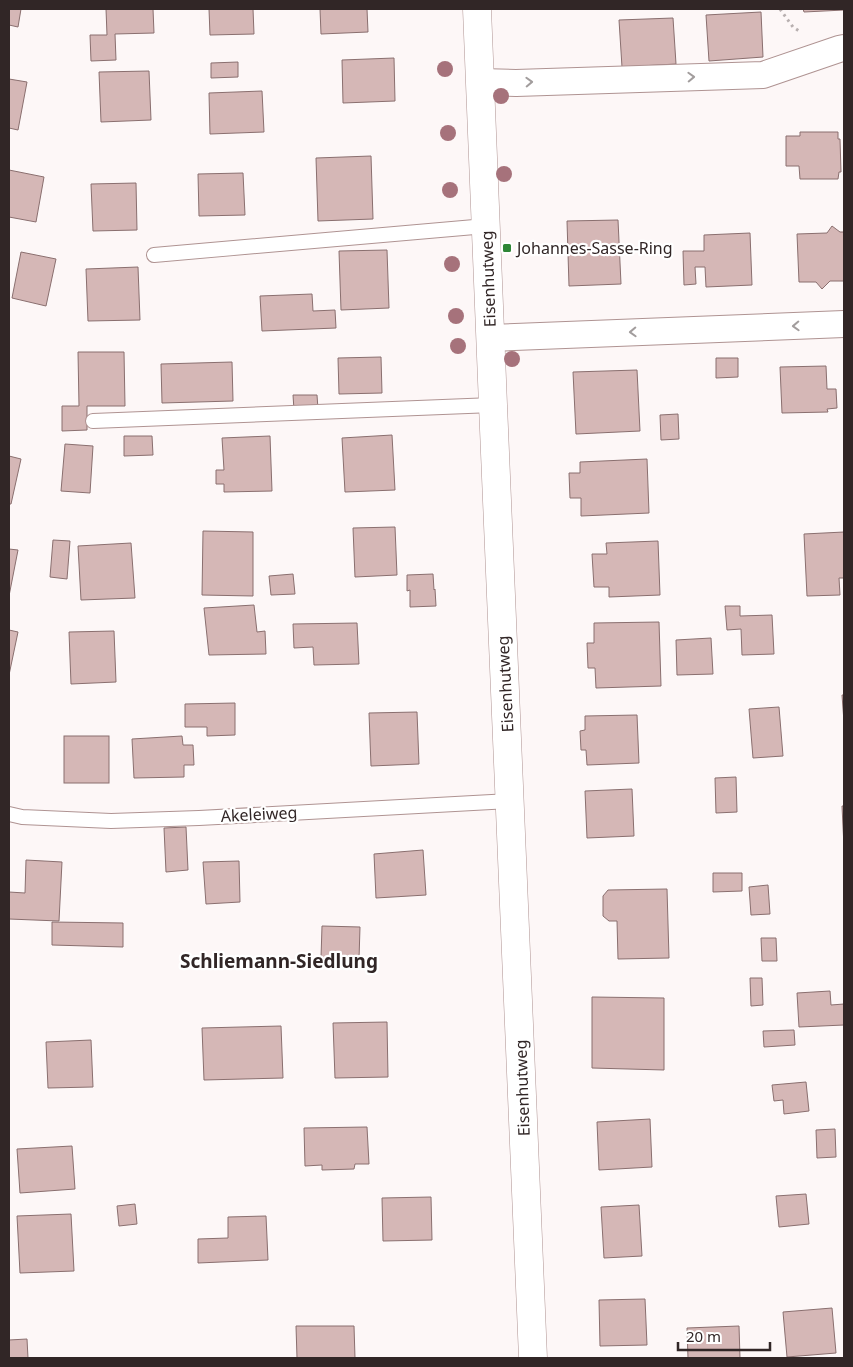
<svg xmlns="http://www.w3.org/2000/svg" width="853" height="1367" viewBox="0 0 853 1367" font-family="'Noto Sans',sans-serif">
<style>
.building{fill:#d5b7b6;stroke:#8a6f6f}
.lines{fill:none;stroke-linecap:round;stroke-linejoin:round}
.lane-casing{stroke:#af9392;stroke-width:16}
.street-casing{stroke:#af9392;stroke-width:28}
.secondary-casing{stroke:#af9392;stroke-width:29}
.path{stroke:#b8b0b0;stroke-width:3;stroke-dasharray:2.5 4;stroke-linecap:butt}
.lane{stroke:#fff;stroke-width:14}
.street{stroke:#fff;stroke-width:26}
.secondary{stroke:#fff;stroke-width:28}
.tree{fill:#a6727b}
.oneway{stroke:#a29d9d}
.poi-dot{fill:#2e8636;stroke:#fff;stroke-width:2}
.labels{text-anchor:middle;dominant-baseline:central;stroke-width:4.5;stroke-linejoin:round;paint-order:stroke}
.poi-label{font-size:16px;fill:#312626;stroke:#fff;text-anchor:start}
.street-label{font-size:16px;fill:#312626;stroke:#fff}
.quarter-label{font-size:19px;font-weight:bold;fill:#312626;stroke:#fff}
</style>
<rect width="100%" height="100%" fill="#fdf7f7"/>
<!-- building -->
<g class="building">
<polygon points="9,9 21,9 18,27 9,25"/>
<polygon points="106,9 153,9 154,33 115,34 116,60 91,61 90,35 107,35"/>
<polygon points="209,9 253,9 254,34 210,35"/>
<polygon points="320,9 367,9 368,32 321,34"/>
<polygon points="803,9 844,9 844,10 804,12"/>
<polygon points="761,12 763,57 709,61 706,15"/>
<polygon points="673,18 676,64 622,67 619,20"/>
<polygon points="394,58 395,101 343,103 342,60"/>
<polygon points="238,62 238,77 211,78 211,63"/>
<polygon points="149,71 151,120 101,122 99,72"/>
<polygon points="9,79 27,82 18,130 9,128"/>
<polygon points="262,91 264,132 210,134 209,93"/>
<polygon points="800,132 838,132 838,139 840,139 841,172 839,172 838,179 800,179 799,166 786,166 786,136 800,136"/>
<polygon points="371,156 373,219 318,221 316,158"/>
<polygon points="9,170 44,177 36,222 9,217"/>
<polygon points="243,173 245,215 199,216 198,174"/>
<polygon points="136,183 137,230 93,231 91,184"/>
<polygon points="618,220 621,284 569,286 567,221"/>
<polygon points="832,226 840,232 844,232 844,281 830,281 822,289 816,282 799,282 797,234 827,233"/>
<polygon points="750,233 752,285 706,287 705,267 695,267 696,284 684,285 683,251 704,251 704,235"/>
<polygon points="387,250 389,308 341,310 339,251"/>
<polygon points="21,252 56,259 46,306 12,298"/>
<polygon points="138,267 140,320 88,321 86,269"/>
<polygon points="312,294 313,311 335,310 336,328 262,331 260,296"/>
<polygon points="78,352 124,352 125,406 87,406 87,430 62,431 62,406 79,406"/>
<polygon points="381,357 382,393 339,394 338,358"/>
<polygon points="716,358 738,358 738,377 716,378"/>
<polygon points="232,362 233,401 162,403 161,364"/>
<polygon points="826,366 827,389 836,389 837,408 827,409 828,412 782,413 780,367"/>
<polygon points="637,370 640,431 576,434 573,372"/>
<polygon points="293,395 317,395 318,409 294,410"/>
<polygon points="678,414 679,439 661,440 660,415"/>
<polygon points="392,435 395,490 345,492 342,438"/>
<polygon points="124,436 152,436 153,455 124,456"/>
<polygon points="270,436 272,491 224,492 224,484 216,484 216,470 224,470 222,438"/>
<polygon points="65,444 93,446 90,493 61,491"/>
<polygon points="9,456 21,459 11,504 9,504"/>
<polygon points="647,459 649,513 581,516 581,498 570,498 569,473 580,473 580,462"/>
<polygon points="395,527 397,575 355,577 353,528"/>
<polygon points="203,531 253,532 253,596 202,595"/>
<polygon points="844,532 844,578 839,578 840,595 807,596 804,534"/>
<polygon points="53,540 70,541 67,579 50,577"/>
<polygon points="658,541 660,595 609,597 609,587 594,587 592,554 607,554 606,543"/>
<polygon points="131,543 135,598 81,600 78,546"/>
<polygon points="9,549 18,550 9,596"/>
<polygon points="293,574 295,594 271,595 269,576"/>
<polygon points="433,574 434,590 435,589 436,606 410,607 410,590 407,591 407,575"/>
<polygon points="254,605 257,632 265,631 266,654 209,655 204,608"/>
<polygon points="725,606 740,606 740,616 772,615 774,654 742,655 741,629 727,630"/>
<polygon points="659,622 661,686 596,688 595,668 588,668 587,643 594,643 594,623"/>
<polygon points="357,623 359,664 314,665 313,647 294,648 293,624"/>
<polygon points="9,630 18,632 9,675"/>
<polygon points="114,631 116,682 71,684 69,632"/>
<polygon points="711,638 713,674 677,675 676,640"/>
<polygon points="842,695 844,695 844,722"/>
<polygon points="235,703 235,735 207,736 207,727 185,727 185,704"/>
<polygon points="779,707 783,756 753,758 749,709"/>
<polygon points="417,712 419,764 371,766 369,713"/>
<polygon points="637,715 639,763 587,765 586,750 581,750 580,731 585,730 585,716"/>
<rect x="64" y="736" width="45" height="47"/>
<polygon points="182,736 183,745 193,745 194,765 184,765 184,777 134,778 132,739"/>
<polygon points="736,777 737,812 716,813 715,778"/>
<polygon points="632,789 634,836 587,838 585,791"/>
<polygon points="842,806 844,806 844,847"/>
<polygon points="186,827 188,870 166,872 164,828"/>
<polygon points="423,850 426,895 376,898 374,854"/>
<polygon points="26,860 62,862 59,921 9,919 9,892 25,893"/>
<polygon points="239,861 240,902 206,904 203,862"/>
<polygon points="713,873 742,873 742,891 713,892"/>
<polygon points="768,885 770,914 751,915 749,887"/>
<polygon points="667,889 669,958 618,959 617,921 609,921 603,916 603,896 608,890"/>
<polygon points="52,922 123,923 123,947 52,945"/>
<polygon points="322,926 360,927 359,959 321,958"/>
<polygon points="761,938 776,938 777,961 762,961"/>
<polygon points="750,978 762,978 763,1005 751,1006"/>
<polygon points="830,991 831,1005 844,1004 844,1025 799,1027 797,993"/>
<polygon points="592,997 664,998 664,1070 592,1068"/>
<polygon points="387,1022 388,1077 335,1078 333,1023"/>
<polygon points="281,1026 283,1078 204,1080 202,1028"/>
<polygon points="794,1030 795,1045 764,1047 763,1031"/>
<polygon points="91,1040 93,1087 48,1088 46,1042"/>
<polygon points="806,1082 809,1111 784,1114 783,1100 774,1101 772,1085"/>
<polygon points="650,1119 652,1167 599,1170 597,1122"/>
<polygon points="367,1127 369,1164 355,1164 354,1169 322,1170 322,1165 305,1166 304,1128"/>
<polygon points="835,1129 836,1157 817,1158 816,1130"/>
<polygon points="72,1146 75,1189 20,1193 17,1149"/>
<polygon points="806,1194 809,1224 779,1227 776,1196"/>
<polygon points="431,1197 432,1240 383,1241 382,1198"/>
<polygon points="135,1204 137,1224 119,1226 117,1206"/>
<polygon points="639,1205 642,1256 604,1258 601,1207"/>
<polygon points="71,1214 74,1271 20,1273 17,1216"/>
<polygon points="266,1216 268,1260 198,1263 198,1239 228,1238 228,1217"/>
<polygon points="645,1299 647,1345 600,1346 599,1300"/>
<polygon points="832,1308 836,1353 787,1357 783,1312"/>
<polygon points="296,1326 354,1326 355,1358 297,1358"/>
<polygon points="739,1326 740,1358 688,1358 687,1328"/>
<polygon points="27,1339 28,1358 9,1358 9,1340"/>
</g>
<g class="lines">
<defs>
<g id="lane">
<polyline points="154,255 486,226"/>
<polyline points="93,421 493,405"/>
<polyline points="9,814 22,817 111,821 199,818 510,801"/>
</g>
<g id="street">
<polyline points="480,82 516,83 763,75 839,49 844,48"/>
<polyline points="490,338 844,324"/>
</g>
<polyline id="secondary" points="477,9 493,405 533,1358"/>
</defs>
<!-- lane casing -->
<use href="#lane" class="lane-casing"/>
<!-- street casing -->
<use href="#street" class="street-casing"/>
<!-- secondary casing -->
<use href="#secondary" class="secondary-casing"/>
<!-- path -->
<polyline class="path" points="780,9 793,27 799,31"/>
<!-- lane -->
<use href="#lane" class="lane"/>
<!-- street -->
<use href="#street" class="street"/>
<!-- secondary -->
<use href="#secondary" class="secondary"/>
</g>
<!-- trees -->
<g class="tree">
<circle cx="445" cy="69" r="8"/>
<circle cx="501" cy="96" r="8"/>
<circle cx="448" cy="133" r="8"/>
<circle cx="504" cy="174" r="8"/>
<circle cx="450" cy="190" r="8"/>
<circle cx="452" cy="264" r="8"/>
<circle cx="456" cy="316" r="8"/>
<circle cx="458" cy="346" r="8"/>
<circle cx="512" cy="359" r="8"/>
</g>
<!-- one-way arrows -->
<defs><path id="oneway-chevron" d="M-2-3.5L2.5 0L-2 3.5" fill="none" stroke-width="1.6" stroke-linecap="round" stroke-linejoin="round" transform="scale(1.25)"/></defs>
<g class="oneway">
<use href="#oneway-chevron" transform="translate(691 77) rotate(-2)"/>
<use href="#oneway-chevron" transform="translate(529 82) rotate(-2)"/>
<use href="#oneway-chevron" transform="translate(796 326) rotate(178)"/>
<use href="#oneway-chevron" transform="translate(633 332) rotate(178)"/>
</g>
<!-- markers -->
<rect class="poi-dot" x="502" y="243" width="10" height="10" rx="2.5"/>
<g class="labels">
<!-- poi labels -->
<g class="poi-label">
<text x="517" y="248">Johannes-Sasse-Ring</text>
</g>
<!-- street labels -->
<g class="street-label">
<text transform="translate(488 279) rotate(-92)">Eisenhutweg</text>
<text transform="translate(505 684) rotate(-93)">Eisenhutweg</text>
<text transform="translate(259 814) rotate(-3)">Akeleiweg</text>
<text transform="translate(522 1088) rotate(-92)">Eisenhutweg</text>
</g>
<!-- quarter labels -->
<g class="quarter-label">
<text x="279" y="961">Schliemann-Siedlung</text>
</g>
</g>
<!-- border -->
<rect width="853" height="1367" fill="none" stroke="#312626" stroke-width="20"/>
<!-- scale -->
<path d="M678 1342v8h92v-8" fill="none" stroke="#312626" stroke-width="2.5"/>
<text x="686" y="1342" font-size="15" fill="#312626" stroke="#ffffff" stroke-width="4" paint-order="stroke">20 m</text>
</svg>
